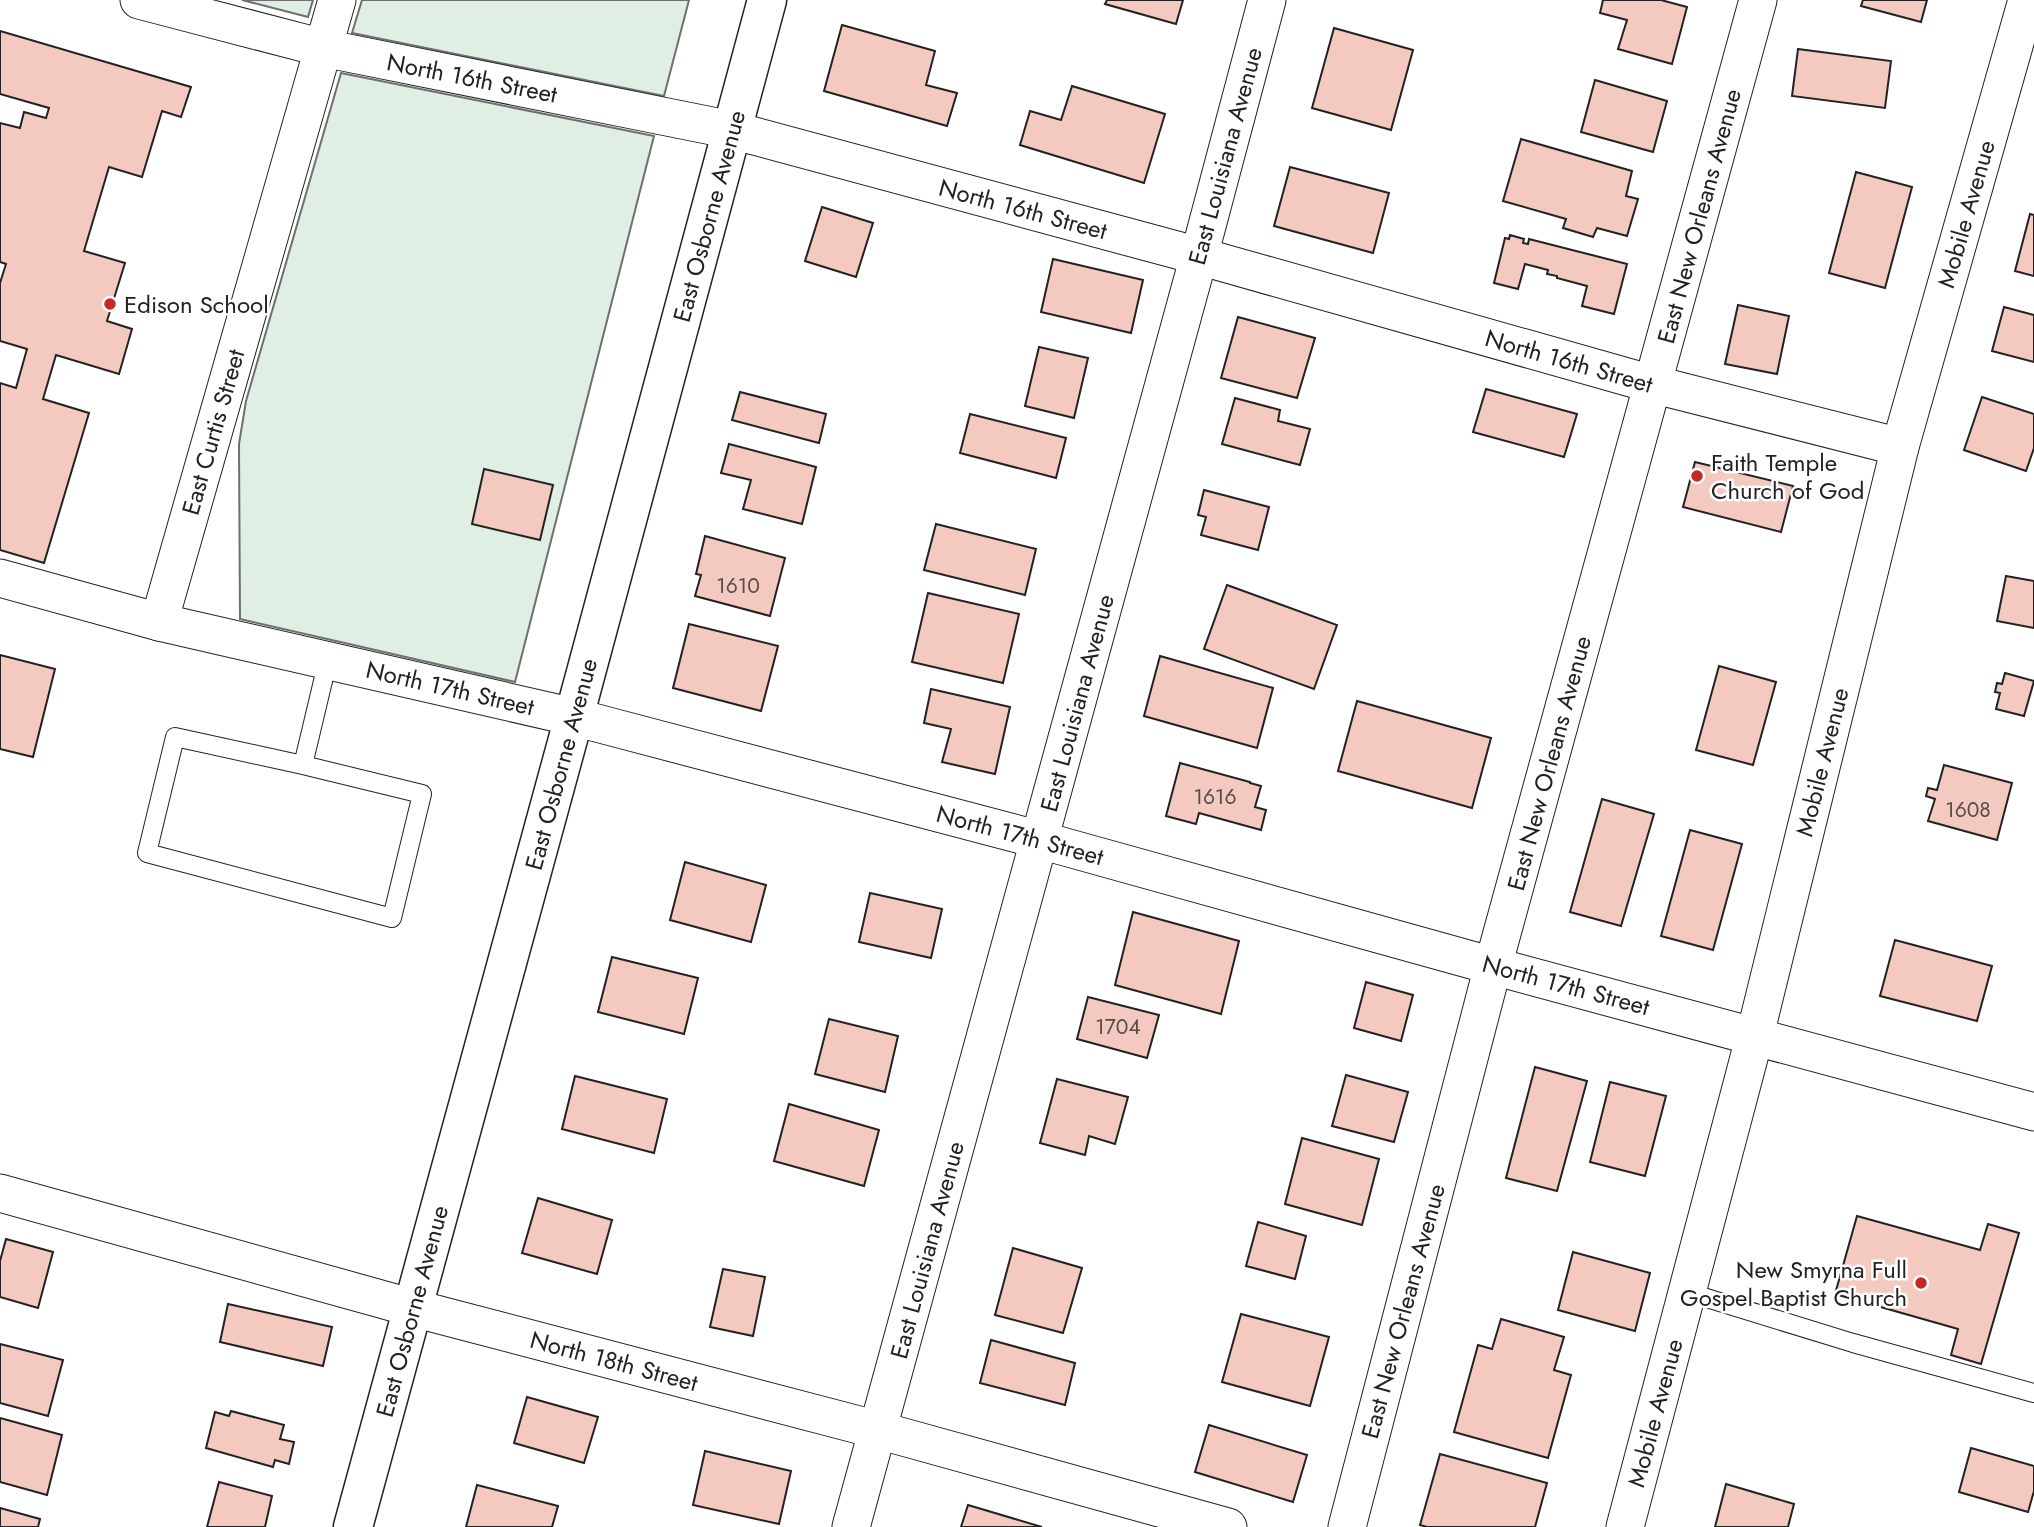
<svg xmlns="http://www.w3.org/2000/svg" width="2034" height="1527" viewBox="0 0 2034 1527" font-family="Jost,sans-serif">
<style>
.green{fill:#e0efe3;stroke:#6f6f6f;stroke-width:2}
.building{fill:#f3c9c0;stroke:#222;stroke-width:2}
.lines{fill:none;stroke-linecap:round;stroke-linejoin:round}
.lane-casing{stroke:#222;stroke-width:20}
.street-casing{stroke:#222;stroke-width:39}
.secondary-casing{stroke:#222;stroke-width:41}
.lane{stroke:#fff;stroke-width:18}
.street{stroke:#fff;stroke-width:37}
.secondary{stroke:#fff;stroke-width:38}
.poi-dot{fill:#c62828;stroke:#fff;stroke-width:2.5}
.labels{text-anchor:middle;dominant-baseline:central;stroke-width:5;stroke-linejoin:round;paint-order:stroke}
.number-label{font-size:21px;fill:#564c4a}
.street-label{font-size:24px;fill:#222;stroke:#fff}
.poi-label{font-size:24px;fill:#222;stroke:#fff;text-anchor:start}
</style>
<rect width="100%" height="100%" fill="#fff"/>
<!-- green -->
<g class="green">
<polygon points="242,0 313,0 308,17"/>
<polygon points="362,0 689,0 664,96 352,33"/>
<polygon points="341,73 654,136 515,682 240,619 239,444 246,401"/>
</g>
<!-- building -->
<g class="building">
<polygon points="1107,0 1183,0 1176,24 1105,4"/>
<polygon points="1603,0 1661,0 1687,7 1672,64 1618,49 1627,20 1600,13"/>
<polygon points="1863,0 1927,0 1921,22 1861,6"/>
<polygon points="842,25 935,51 926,85 957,93 947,126 824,91"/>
<polygon points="1334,28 1413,50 1391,130 1312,108"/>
<polygon points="0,31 191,87 181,117 162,111 142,177 109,167 84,251 125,263 107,321 132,329 119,374 56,355 43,399 89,413 44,563 0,550 0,383 16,388 27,349 0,341 0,283 6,264 0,262 0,123 20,128 24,112 46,118 49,108 0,94"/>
<polygon points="1798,49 1891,61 1885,108 1792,96"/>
<polygon points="1595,80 1667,101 1653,152 1581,132"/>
<polygon points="1072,86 1165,114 1144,183 1020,145 1030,111 1061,120"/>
<polygon points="1521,139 1632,171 1626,196 1638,199 1627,236 1597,228 1593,237 1563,228 1566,219 1503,201"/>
<polygon points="1290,167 1389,193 1373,253 1274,226"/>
<polygon points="1856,172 1912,187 1885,288 1829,273"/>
<polygon points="822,207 873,223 856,277 805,261"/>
<polygon points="2030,214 2034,215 2034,276 2015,271"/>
<polygon points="1510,235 1524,239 1523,243 1528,244 1529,239 1627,264 1614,314 1582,306 1587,286 1557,278 1557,276 1547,274 1548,270 1525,264 1518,289 1494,283 1505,238 1509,239"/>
<polygon points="1053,259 1143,280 1131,333 1041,312"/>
<polygon points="1738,305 1789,316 1777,374 1725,364"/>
<polygon points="2004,307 2034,315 2034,362 1992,351"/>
<polygon points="1238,317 1315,338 1297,398 1221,378"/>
<polygon points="1039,347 1088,358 1074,418 1025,406"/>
<polygon points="1486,389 1577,414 1564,457 1473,432"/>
<polygon points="740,392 826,414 819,443 732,420"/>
<polygon points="1982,397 2034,414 2034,448 2026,471 1964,450"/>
<polygon points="1235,398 1280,410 1278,421 1310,429 1300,465 1222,444"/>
<polygon points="970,414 1066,438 1056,478 960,453"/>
<polygon points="729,444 816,467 802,524 743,509 751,480 721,473"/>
<polygon points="1695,462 1793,486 1781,532 1683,507"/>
<polygon points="484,469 553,485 540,540 472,524"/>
<polygon points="1204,490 1269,507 1258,550 1201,535 1206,517 1198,515"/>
<polygon points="936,524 1036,549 1025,595 924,570"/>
<polygon points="705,536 785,558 770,616 695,596 701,575 696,574"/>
<polygon points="2006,576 2034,581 2034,628 1997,621"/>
<polygon points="1227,585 1337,625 1314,689 1204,649"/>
<polygon points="928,593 1019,614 1003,683 912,662"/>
<polygon points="689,624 778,646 761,711 673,688"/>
<polygon points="0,655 55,669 33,757 0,749"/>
<polygon points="1160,656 1273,688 1257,748 1144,716"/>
<polygon points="1719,666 1776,682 1753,765 1696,750"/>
<polygon points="2005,673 2034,681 2024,716 1996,709 2000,693 1995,692 1997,683 2002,684"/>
<polygon points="931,689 1010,707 995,774 942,762 951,729 924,723"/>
<polygon points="1357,701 1491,738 1472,808 1338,771"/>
<polygon points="1180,763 1250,782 1250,783 1261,786 1255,807 1266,810 1261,830 1199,813 1196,824 1166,816"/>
<polygon points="1944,765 2012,783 1997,840 1928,821 1935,799 1926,796 1928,788 1937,790"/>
<polygon points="1602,799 1654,814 1621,926 1570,912"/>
<polygon points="1690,830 1742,844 1713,950 1661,936"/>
<polygon points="685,862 766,885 751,942 670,920"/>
<polygon points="870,893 942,909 931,958 859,942"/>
<polygon points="1133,912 1239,941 1221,1014 1115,985"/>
<polygon points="1895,940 1992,966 1977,1021 1880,996"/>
<polygon points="612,957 698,978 684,1034 598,1012"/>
<polygon points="1366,982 1413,995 1401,1041 1354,1028"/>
<polygon points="1088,997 1159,1015 1147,1058 1077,1039"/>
<polygon points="829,1019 898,1036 885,1092 815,1074"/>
<polygon points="1535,1067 1587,1081 1557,1191 1506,1178"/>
<polygon points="1346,1075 1408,1092 1394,1142 1332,1126"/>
<polygon points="575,1076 667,1099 654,1153 562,1129"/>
<polygon points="1057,1079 1128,1097 1115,1144 1089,1136 1085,1155 1040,1143"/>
<polygon points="1610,1082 1666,1096 1645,1176 1590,1162"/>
<polygon points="789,1104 879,1130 864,1186 774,1161"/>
<polygon points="1302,1138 1379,1159 1362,1225 1285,1204"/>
<polygon points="538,1198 612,1220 597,1274 522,1253"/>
<polygon points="1857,1216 1980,1250 1988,1224 2019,1233 1981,1364 1951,1355 1958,1329 1835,1294"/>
<polygon points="1258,1222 1306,1236 1295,1279 1246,1266"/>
<polygon points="6,1239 53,1252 38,1308 0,1297 0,1261"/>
<polygon points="1013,1248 1082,1268 1063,1333 995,1315"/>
<polygon points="1573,1252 1650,1273 1635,1331 1558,1310"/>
<polygon points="723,1269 765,1277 753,1336 710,1327"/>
<polygon points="228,1304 332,1327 323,1366 220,1342"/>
<polygon points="1241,1314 1329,1337 1310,1406 1222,1382"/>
<polygon points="1501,1319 1564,1337 1554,1370 1571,1375 1548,1458 1454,1432 1478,1345 1492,1349"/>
<polygon points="991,1340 1075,1363 1065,1405 980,1383"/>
<polygon points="0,1344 63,1360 48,1416 0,1403"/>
<polygon points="527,1397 598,1417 584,1463 514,1443"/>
<polygon points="231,1411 284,1425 280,1439 294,1442 289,1464 275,1460 273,1467 206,1448 215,1412 229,1416"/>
<polygon points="0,1418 62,1435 47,1495 0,1482"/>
<polygon points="1209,1425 1307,1455 1293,1502 1195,1472"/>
<polygon points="1971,1448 2034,1466 2034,1491 2028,1512 1959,1492"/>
<polygon points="705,1451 791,1471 779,1524 693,1505"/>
<polygon points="1440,1454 1547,1483 1535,1527 1427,1527 1420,1525"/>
<polygon points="219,1482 272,1496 265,1527 207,1527"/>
<polygon points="1726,1484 1794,1504 1788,1527 1715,1527"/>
<polygon points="477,1485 558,1506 552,1527 466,1527"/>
<polygon points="968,1505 1042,1527 961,1527"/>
<polygon points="0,1508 40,1519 38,1527 0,1527"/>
</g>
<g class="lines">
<defs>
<g id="lane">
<polyline points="303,765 175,737 147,853 392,918 422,794 303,765 328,660"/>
<polyline points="1687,1292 1853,1343 2034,1393"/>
</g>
<g id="street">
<polyline points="139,0 323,48 732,130 1199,256 1652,384 1900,447"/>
<polyline points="0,578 159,622 574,717 1040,840 1493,966 2034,1112"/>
<polyline points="159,622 337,0"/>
<polyline points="0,1193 413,1308 878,1430 1228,1527"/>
<polyline points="851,1527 1199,256 1267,0"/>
<polyline points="1347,1527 1493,966 1758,0"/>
<polyline points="1625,1527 1755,1035 1900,447 2027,0"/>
</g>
<polyline id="secondary" points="353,1527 574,717 767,0"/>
</defs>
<!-- lane casing -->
<use href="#lane" class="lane-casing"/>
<!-- street casing -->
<use href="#street" class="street-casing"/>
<!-- secondary casing -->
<use href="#secondary" class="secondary-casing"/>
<!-- lane -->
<use href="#lane" class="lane"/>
<!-- street -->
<use href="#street" class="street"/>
<!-- secondary -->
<use href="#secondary" class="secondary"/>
</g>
<!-- markers -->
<g class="poi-dot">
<circle cx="110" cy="304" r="7"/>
<circle cx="1697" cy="476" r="7"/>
<circle cx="1921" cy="1283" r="7"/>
</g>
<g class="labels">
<!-- number labels -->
<g class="number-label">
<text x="738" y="586">1610</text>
<text x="1215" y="797">1616</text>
<text x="1968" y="810">1608</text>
<text x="1118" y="1027">1704</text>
</g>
<!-- street labels -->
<g class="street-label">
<text transform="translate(472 78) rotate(11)">North 16th Street</text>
<text transform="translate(1225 156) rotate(-75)">East Louisiana Avenue</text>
<text transform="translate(1023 209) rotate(15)">North 16th Street</text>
<text transform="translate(1966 214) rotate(-74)">Mobile Avenue</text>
<text transform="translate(709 216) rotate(-75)">East Osborne Avenue</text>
<text transform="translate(1699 216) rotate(-75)">East New Orleans Avenue</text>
<text transform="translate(1569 361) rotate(16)">North 16th Street</text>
<text transform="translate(213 432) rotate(-74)">East Curtis Street</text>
<text transform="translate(450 688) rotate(13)">North 17th Street</text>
<text transform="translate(1077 703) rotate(-75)">East Louisiana Avenue</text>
<text transform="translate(1822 762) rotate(-76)">Mobile Avenue</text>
<text transform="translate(1549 763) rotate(-75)">East New Orleans Avenue</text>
<text transform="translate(561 764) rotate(-75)">East Osborne Avenue</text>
<text transform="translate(1020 835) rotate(15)">North 17th Street</text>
<text transform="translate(1566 985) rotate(15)">North 17th Street</text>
<text transform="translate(927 1250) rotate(-75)">East Louisiana Avenue</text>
<text transform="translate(412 1311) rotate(-75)">East Osborne Avenue</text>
<text transform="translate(1403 1311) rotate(-75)">East New Orleans Avenue</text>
<text transform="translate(614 1361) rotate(15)">North 18th Street</text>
<text transform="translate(1655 1413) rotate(-75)">Mobile Avenue</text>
</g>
<!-- poi labels -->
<g class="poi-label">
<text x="124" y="304">Edison School</text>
<text x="1711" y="462">Faith Temple<tspan x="1711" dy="28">Church of God</tspan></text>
<text x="1907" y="1269" text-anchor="end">New Smyrna Full<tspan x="1907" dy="28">Gospel Baptist Church</tspan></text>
</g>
</g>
</svg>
